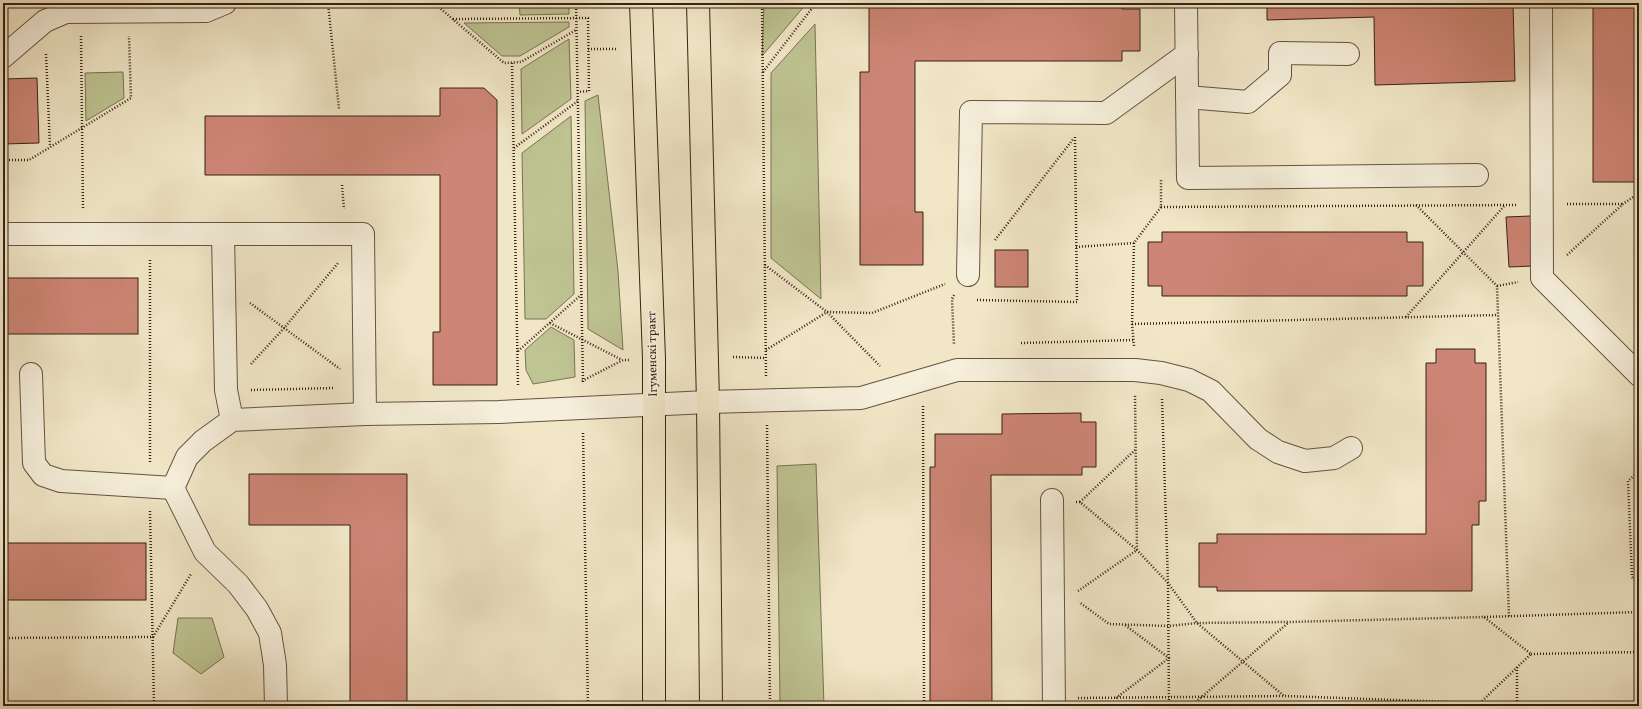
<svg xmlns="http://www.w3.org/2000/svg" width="1642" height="709" viewBox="0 0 1642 709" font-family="Vollkorn,serif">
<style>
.green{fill:#bec492;stroke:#7a7254}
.building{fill:#cd8575;stroke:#372115}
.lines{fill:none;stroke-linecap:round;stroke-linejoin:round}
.minor-casing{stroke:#665242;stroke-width:24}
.major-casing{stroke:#372115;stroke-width:24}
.path{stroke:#372115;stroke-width:2.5;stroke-dasharray:1 2;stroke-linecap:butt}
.minor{stroke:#f6efdb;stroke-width:22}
.major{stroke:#f1e7c7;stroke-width:22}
.labels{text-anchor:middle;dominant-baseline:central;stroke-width:3.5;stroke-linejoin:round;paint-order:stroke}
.street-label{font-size:12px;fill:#372115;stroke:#f6efdb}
</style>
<rect width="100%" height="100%" fill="#f1e7c7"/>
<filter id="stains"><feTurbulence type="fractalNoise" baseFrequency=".005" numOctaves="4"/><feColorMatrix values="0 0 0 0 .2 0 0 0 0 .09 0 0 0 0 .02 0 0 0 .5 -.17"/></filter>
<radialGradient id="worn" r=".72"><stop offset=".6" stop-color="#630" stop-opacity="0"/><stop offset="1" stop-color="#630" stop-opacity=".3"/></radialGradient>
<!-- green -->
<g class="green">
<polygon points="519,3 569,3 569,14 520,15"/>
<polygon points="764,3 807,3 762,56"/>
<polygon points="569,22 569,27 520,56 502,56 464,23"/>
<polygon points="815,24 821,299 771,258 771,73"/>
<polygon points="569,39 571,99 522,134 521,69"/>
<polygon points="123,72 124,98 86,121 85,73"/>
<polygon points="598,95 618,271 623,350 588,329 585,101"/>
<polygon points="571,116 574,294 546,319 525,319 522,153"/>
<polygon points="551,327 574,340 575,377 533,384 526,370 525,350"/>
<polygon points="816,464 824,706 780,706 777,466"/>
<polygon points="178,618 212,618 224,657 201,674 173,653"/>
</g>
<!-- building -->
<g class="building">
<polygon points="1267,3 1513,3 1515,81 1375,85 1374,17 1267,20"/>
<rect x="1593" y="3" width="46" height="179"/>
<polygon points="869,6 1122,6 1122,9 1140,9 1140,51 1122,51 1122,61 915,61 915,212 923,212 923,265 860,265 860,72 869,72"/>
<polygon points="37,78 39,143 3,144 3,79"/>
<polygon points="440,88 484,88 497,100 497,385 433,385 433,332 440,332 440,175 205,175 205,116 440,116"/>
<polygon points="1531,216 1533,266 1509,267 1506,217"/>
<polygon points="1162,232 1407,232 1407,242 1423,242 1423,286 1407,286 1407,296 1162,296 1162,286 1148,286 1148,242 1162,242"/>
<rect x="995" y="250" width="33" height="37"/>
<rect x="3" y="278" width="135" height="56"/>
<polygon points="1436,349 1475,349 1475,363 1486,363 1486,501 1479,501 1479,525 1472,525 1472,591 1217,591 1217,587 1199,587 1199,543 1217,543 1217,534 1426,534 1426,363 1436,363"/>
<polygon points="1081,413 1081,422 1096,422 1096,467 1082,467 1082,475 991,475 992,706 930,706 930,467 935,467 935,434 1002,434 1002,414"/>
<polygon points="249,474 407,474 407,706 350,706 350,525 249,525"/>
<rect x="3" y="543" width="143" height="57"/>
</g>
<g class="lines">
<defs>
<g id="minor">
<polyline points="66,3 66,12 206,11 225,3"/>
<polyline points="1186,3 1188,178 1477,175"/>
<polyline points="1541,3 1542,278 1639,375"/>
<polyline points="3,57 45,21 66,12"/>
<polyline points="1187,97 1248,102 1280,75 1280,53 1348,54"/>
<polyline points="3,234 363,234 365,414"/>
<polyline points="223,234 226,390 232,420"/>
<polyline points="968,275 971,112 1106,113 1187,54"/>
<polyline points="31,374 34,463 43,475 61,481 173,488"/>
<polyline points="173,488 187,457 203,441 232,420 365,414 499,412 708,402 861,398 957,370 1135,370 1161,373 1189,380 1211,391 1258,439 1278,452 1305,461 1334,458 1351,448"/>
<polyline points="173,488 205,552 238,584 257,609 270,633 275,665 276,706"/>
<polyline points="1052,500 1054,706"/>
</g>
<g id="major">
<polyline points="641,3 654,359 654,706"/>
<polyline points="698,3 708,402 711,706"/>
</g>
</defs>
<!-- minor casing -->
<use href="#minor" class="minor-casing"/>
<!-- major casing -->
<use href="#major" class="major-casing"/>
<!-- path -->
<g class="path">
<polyline points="328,3 339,109"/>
<polyline points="434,3 504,63 521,62 576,30"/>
<polyline points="576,3 583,382"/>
<polyline points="762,3 766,376"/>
<polyline points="453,19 588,18 589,91 578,92"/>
<polyline points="81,36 83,209"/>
<polyline points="588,49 617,49"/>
<polyline points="46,54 50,147"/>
<polyline points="512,63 518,387"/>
<polyline points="763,72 816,3"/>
<polyline points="514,148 578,101"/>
<polyline points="3,160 29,160 131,98 129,36"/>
<polyline points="342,185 344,209"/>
<polyline points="1567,204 1623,204"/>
<polyline points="1416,205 1497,286 1509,617"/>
<polyline points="1161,207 1516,205"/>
<polyline points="995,240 1074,138"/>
<polyline points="1134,243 1132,324 1134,346"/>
<polyline points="1076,247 1134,243 1161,207 1161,179"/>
<polyline points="1567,255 1623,204 1639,193"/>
<polyline points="765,265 827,312 880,366"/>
<polyline points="1497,286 1518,282"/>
<polyline points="954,295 952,299 954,345"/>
<polyline points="977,300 1077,302 1075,137"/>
<polyline points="250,303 340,369"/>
<polyline points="1406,317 1505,205"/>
<polyline points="550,323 622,360"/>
<polyline points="1132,324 1498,315"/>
<polyline points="1021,343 1134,340"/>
<polyline points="766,350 827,312 872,313 945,284"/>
<polyline points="518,351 581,295"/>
<polyline points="733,357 766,358"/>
<polyline points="251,364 285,327 338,263"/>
<polyline points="582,381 623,360 630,360"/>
<polyline points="251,390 334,388"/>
<polyline points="1162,399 1168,583 1169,706"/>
<polyline points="923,406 924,706"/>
<polyline points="767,425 770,706"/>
<polyline points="583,433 588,706"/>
<polyline points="150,462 150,259"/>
<polyline points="1639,471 1628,481 1632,577 1639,584"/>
<polyline points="1076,502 1080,502 1137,550 1168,583 1197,623 1284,696"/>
<polyline points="1080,502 1135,450"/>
<polyline points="150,511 154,706"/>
<polyline points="1078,591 1137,550 1135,395"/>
<polyline points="1484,617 1639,612"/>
<polyline points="3,638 153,637 191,574"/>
<polyline points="1531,654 1639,652"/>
<polyline points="1517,667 1517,706"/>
<polyline points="1078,698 1285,696 1480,703 1531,654 1484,617 1289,622 1197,623 1169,626 1109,624 1079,602"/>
<polyline points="1116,698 1169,658 1125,625"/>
<polyline points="1480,703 1486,706"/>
<polyline points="1191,706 1288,623"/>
</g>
<!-- minor -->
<use href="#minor" class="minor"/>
<!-- major -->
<use href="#major" class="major"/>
</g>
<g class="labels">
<!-- street labels -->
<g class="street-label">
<text transform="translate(653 354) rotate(-91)">Ігуменскі тракт</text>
</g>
</g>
<!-- margin -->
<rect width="1642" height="709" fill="none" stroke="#f1e7c7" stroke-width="16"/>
<rect x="4" y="4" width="1634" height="701" fill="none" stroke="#372115" stroke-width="2"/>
<rect x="8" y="8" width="1626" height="693" fill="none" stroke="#372115"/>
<rect width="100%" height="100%" filter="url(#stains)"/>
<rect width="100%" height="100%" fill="url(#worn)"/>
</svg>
